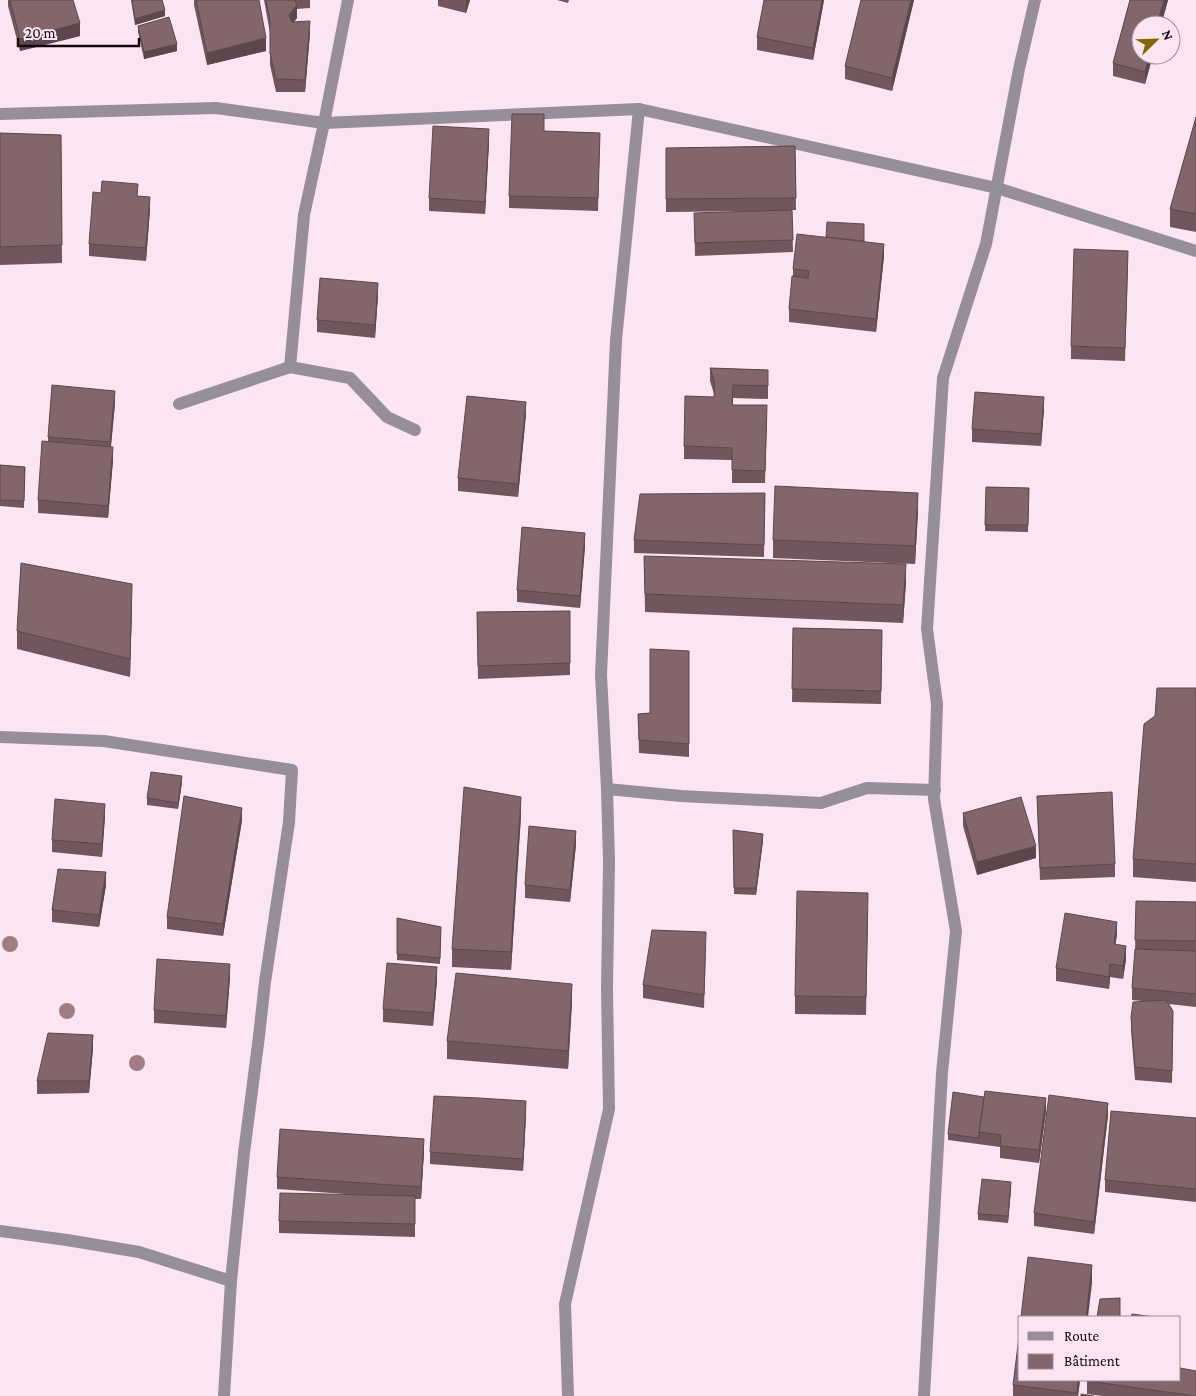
<svg xmlns="http://www.w3.org/2000/svg" width="1196" height="1396" viewBox="0 0 1196 1396" font-family="'Crimson Pro',serif">
<style>
.lines{fill:none;stroke-linecap:round;stroke-linejoin:round}
.minor{stroke:#968e99;stroke-width:12}
.tree{fill:#a17c82}
.wall{fill:#71575d}
.shaded-wall{fill:#5c474c}
.building{fill:#83656c;stroke:#5c474c}
</style>
<rect width="100%" height="100%" fill="#fce5f3"/>
<g class="lines">
<!-- minor -->
<g class="minor">
<polyline points="0,114 216,108 324,123 639,109 997,188 1196,251"/>
<polyline points="290,367 350,378 387,417 415,430"/>
<polyline points="179,404 290,367 304,215 324,123 348,0"/>
<polyline points="0,737 104,741 292,770 289,822 265,982 259,1036 244,1153 231,1281 224,1396"/>
<polyline points="607,789 681,796 821,803 867,788 935,790"/>
<polyline points="0,1231 67,1240 139,1252 231,1281"/>
<polyline points="568,1396 565,1304 609,1109 607,988 609,862 607,789 601,675 616,340 639,109"/>
<polyline points="924,1396 942,1073 956,931 934,799 937,704 927,629 943,378 986,244 1019,69 1035,0"/>
</g>
</g>
<!-- trees -->
<g class="tree">
<circle cx="10" cy="944" r="8"/>
<circle cx="67" cy="1011" r="8"/>
<circle cx="137" cy="1063" r="8"/>
</g>
<!-- wall -->
<g class="wall">
<polygon points="8,0 73,0 80,36 20,51 8,6"/>
<polygon points="131,0 162,0 165,16 135,25"/>
<polygon points="194,0 259,0 266,51 207,65 194,5"/>
<polygon points="264,0 310,0 310,8 297,9 297,18 294,22 310,33 305,92 276,92 270,65 270,33"/>
<polygon points="438,0 470,0 466,13 438,6"/>
<polygon points="557,0 569,0 568,3"/>
<polygon points="824,0 813,60 757,50 757,37"/>
<polygon points="914,0 892,91 845,79 845,66"/>
<polygon points="1130,0 1168,0 1145,84 1113,76 1113,63"/>
<polygon points="138,26 177,51 144,59 138,32"/>
<polygon points="1196,117 1196,232 1170,227 1170,209"/>
<polygon points="544,131 600,133 598,211 509,208 509,196"/>
<polygon points="0,133 61,135 62,263 0,265"/>
<polygon points="489,142 485,214 429,211 429,198"/>
<polygon points="795,146 796,210 792,210 793,252 695,256 694,213 766,211 666,212 666,148"/>
<polygon points="138,196 150,209 146,261 89,256 89,244"/>
<polygon points="864,241 884,256 876,332 789,322 789,309 793,276 793,269"/>
<polygon points="1128,264 1125,361 1071,359 1071,346"/>
<polygon points="378,295 375,338 317,332 317,320"/>
<polygon points="710,368 768,370 768,399 733,398 733,405 767,418 765,483 732,483 732,460 684,459 684,446 714,397 714,394 710,381"/>
<polygon points="115,403 111,447 113,460 108,518 38,513 38,500 48,442 48,437"/>
<polygon points="1044,409 1041,446 972,442 972,429"/>
<polygon points="526,414 518,497 458,491 458,478"/>
<polygon points="0,465 25,467 24,508 0,506"/>
<polygon points="986,487 1029,488 1028,532 985,531"/>
<polygon points="765,493 764,557 634,553 634,540"/>
<polygon points="918,511 915,564 773,558 773,540"/>
<polygon points="585,546 580,608 517,602 517,590"/>
<polygon points="644,556 906,582 903,623 645,612"/>
<polygon points="132,602 130,677 17,649 17,631"/>
<polygon points="570,611 570,675 478,679 477,612"/>
<polygon points="793,628 882,630 881,704 792,702"/>
<polygon points="689,651 689,757 639,753 638,714 650,713"/>
<polygon points="1196,688 1196,882 1133,877 1133,859 1155,716"/>
<polygon points="182,782 178,809 147,805 147,798"/>
<polygon points="1037,796 1115,864 1115,877 1040,880"/>
<polygon points="963,813 1036,858 977,875 963,826"/>
<polygon points="521,815 511,970 452,967 452,949"/>
<polygon points="105,816 102,857 52,852 52,840"/>
<polygon points="242,820 223,936 167,929 167,917"/>
<polygon points="733,830 763,840 756,895 734,894"/>
<polygon points="576,844 570,902 525,898 525,885"/>
<polygon points="106,885 99,927 52,922 52,910"/>
<polygon points="1136,901 1196,902 1196,1007 1169,1004 1173,1011 1172,1083 1135,1080 1131,1030 1131,1017 1142,1001 1132,1000 1132,988 1135,953"/>
<polygon points="868,911 866,1015 795,1014 795,996"/>
<polygon points="397,918 441,927 440,964 397,960"/>
<polygon points="1117,934 1115,944 1126,959 1123,979 1110,977 1109,989 1056,981 1056,968"/>
<polygon points="706,945 704,1008 643,998 643,985"/>
<polygon points="230,977 226,1028 154,1023 154,1010"/>
<polygon points="437,980 433,1026 383,1022 383,1009"/>
<polygon points="572,1002 568,1069 447,1059 447,1041"/>
<polygon points="93,1048 89,1093 37,1094 37,1081"/>
<polygon points="1046,1111 1039,1163 1000,1158 1000,1147 948,1140 948,1134"/>
<polygon points="526,1114 523,1171 430,1164 430,1152"/>
<polygon points="1108,1115 1094,1234 1034,1226 1034,1213"/>
<polygon points="1196,1118 1196,1202 1105,1192 1105,1180"/>
<polygon points="424,1151 421,1199 415,1199 415,1237 279,1233 279,1221 359,1195 277,1189 277,1177"/>
<polygon points="1011,1188 1008,1223 978,1220 978,1214"/>
<polygon points="1080,1380 1078,1396 1013,1396 1013,1385"/>
<polygon points="1087,1380 1196,1396 1103,1396 1087,1394"/>
</g>
<!-- shaded-wall -->
<g class="shaded-wall">
<polygon points="466,0 470,0 466,13"/>
<polygon points="822,0 824,0 813,60 813,48"/>
<polygon points="911,0 914,0 892,91 892,78"/>
<polygon points="1164,0 1168,0 1161,25 1157,25"/>
<polygon points="297,5 297,18 289,27 289,15"/>
<polygon points="165,10 165,16 135,25 135,19"/>
<polygon points="310,21 310,33 305,92 305,80"/>
<polygon points="80,23 80,36 20,51 20,39"/>
<polygon points="266,38 266,51 207,65 207,53"/>
<polygon points="177,44 177,51 144,59 144,52"/>
<polygon points="1149,55 1153,55 1145,84 1145,72"/>
<polygon points="489,129 489,142 485,214 485,202"/>
<polygon points="150,197 150,209 146,261 146,248"/>
<polygon points="884,244 884,256 876,332 876,319"/>
<polygon points="378,283 378,295 375,338 375,325"/>
<polygon points="115,391 115,403 110,454 110,442"/>
<polygon points="1044,397 1044,409 1041,446 1041,434"/>
<polygon points="526,402 526,414 518,497 518,484"/>
<polygon points="113,447 113,460 108,518 108,506"/>
<polygon points="918,493 918,511 915,564 915,546"/>
<polygon points="585,533 585,546 580,608 580,596"/>
<polygon points="906,564 906,582 903,623 903,605"/>
<polygon points="132,584 132,602 130,677 130,659"/>
<polygon points="182,776 182,782 178,809 178,803"/>
<polygon points="521,797 521,815 511,970 511,952"/>
<polygon points="105,804 105,816 102,857 102,844"/>
<polygon points="242,808 242,820 223,936 223,924"/>
<polygon points="576,831 576,844 570,902 570,890"/>
<polygon points="763,834 763,840 756,895 756,888"/>
<polygon points="1036,846 1036,858 977,875 977,862"/>
<polygon points="106,872 106,885 99,927 99,915"/>
<polygon points="1117,922 1117,934 1114,957 1114,944"/>
<polygon points="1126,946 1126,959 1123,979 1123,966"/>
<polygon points="230,964 230,977 226,1028 226,1016"/>
<polygon points="1110,964 1110,977 1109,989 1109,977"/>
<polygon points="437,967 437,980 433,1026 433,1013"/>
<polygon points="572,984 572,1002 568,1069 568,1051"/>
<polygon points="93,1035 93,1048 89,1093 89,1081"/>
<polygon points="1046,1098 1046,1111 1039,1163 1039,1150"/>
<polygon points="526,1101 526,1114 523,1171 523,1159"/>
<polygon points="1108,1103 1108,1115 1094,1234 1094,1222"/>
<polygon points="424,1139 424,1151 421,1199 421,1187"/>
<polygon points="1011,1182 1011,1188 1008,1223 1008,1216"/>
<polygon points="1092,1265 1092,1283 1088,1317 1086,1317"/>
<polygon points="1078,1380 1080,1380 1078,1396 1077,1396"/>
</g>
<!-- building -->
<g class="building">
<polygon points="10,0 73,0 80,23 20,39"/>
<polygon points="132,0 162,0 165,10 135,19"/>
<polygon points="196,0 259,0 266,38 207,53"/>
<polygon points="266,0 295,0 297,5 289,15 292,22 310,21 305,80 276,79 270,53 270,21"/>
<polygon points="764,0 822,0 813,48 757,37"/>
<polygon points="861,0 911,0 892,78 845,66"/>
<polygon points="1130,0 1164,0 1157,25 1141,25 1141,55 1149,55 1145,72 1113,63"/>
<polygon points="169,17 177,44 144,52 138,26"/>
<polygon points="512,114 544,114 544,131 600,133 598,198 509,196"/>
<polygon points="1196,117 1196,214 1170,209"/>
<polygon points="433,126 489,129 485,202 429,198"/>
<polygon points="0,133 61,135 62,245 0,247"/>
<polygon points="795,146 796,198 666,199 666,148"/>
<polygon points="102,181 138,184 137,196 150,197 146,248 89,244 93,192 101,193"/>
<polygon points="792,210 793,240 695,243 694,213"/>
<polygon points="827,222 864,224 864,241 826,237"/>
<polygon points="797,234 884,244 876,319 789,309 792,276 808,278 809,271 793,269"/>
<polygon points="1074,249 1128,251 1125,348 1071,346"/>
<polygon points="320,278 378,283 375,325 317,320"/>
<polygon points="710,368 768,370 768,386 733,385 732,405 767,405 765,471 732,470 732,448 684,446 685,396 714,397 715,384"/>
<polygon points="52,385 115,391 110,442 48,437"/>
<polygon points="975,392 1044,397 1041,434 972,429"/>
<polygon points="467,396 526,402 518,484 458,478"/>
<polygon points="42,441 113,447 108,506 38,500"/>
<polygon points="0,465 25,467 24,501 0,500"/>
<polygon points="775,486 918,493 915,546 773,540"/>
<polygon points="986,487 1029,488 1028,525 985,525"/>
<polygon points="765,493 764,545 634,540 640,494"/>
<polygon points="522,527 585,533 580,596 517,590"/>
<polygon points="644,556 906,564 903,605 645,594"/>
<polygon points="21,563 132,584 130,659 17,631"/>
<polygon points="570,611 570,663 478,666 477,612"/>
<polygon points="793,628 882,630 881,691 792,689"/>
<polygon points="650,649 689,651 689,744 639,740 638,714 650,713"/>
<polygon points="1157,688 1196,688 1196,864 1133,859 1144,724 1155,716"/>
<polygon points="151,772 182,776 178,803 147,798"/>
<polygon points="464,787 521,797 511,952 452,949"/>
<polygon points="1112,792 1115,864 1040,868 1037,796"/>
<polygon points="184,796 242,808 223,924 167,917"/>
<polygon points="1021,797 1036,846 977,862 963,813"/>
<polygon points="55,799 105,804 102,844 52,840"/>
<polygon points="529,826 576,831 570,890 525,885"/>
<polygon points="733,830 763,834 756,888 734,888"/>
<polygon points="58,869 106,872 99,915 52,910"/>
<polygon points="797,891 868,893 866,997 795,996"/>
<polygon points="1136,901 1196,902 1196,941 1135,940"/>
<polygon points="1065,913 1117,922 1114,944 1126,946 1123,966 1110,964 1109,977 1056,968"/>
<polygon points="397,918 441,927 440,958 397,954"/>
<polygon points="652,930 706,932 704,995 643,985"/>
<polygon points="1135,949 1196,951 1196,994 1132,988"/>
<polygon points="157,959 230,964 226,1016 154,1010"/>
<polygon points="387,963 437,967 433,1013 383,1009"/>
<polygon points="456,973 572,984 568,1051 447,1041"/>
<polygon points="1166,1000 1173,1011 1172,1071 1135,1067 1131,1017 1133,1002"/>
<polygon points="48,1033 93,1035 89,1081 37,1081"/>
<polygon points="985,1091 1046,1098 1039,1150 1000,1146 1001,1135 979,1132"/>
<polygon points="953,1092 984,1097 979,1132 979,1138 948,1134"/>
<polygon points="1049,1095 1108,1103 1094,1222 1034,1213"/>
<polygon points="434,1096 479,1098 526,1101 523,1159 430,1152"/>
<polygon points="1111,1111 1196,1118 1196,1189 1105,1180"/>
<polygon points="280,1129 424,1139 421,1187 277,1177"/>
<polygon points="982,1179 1011,1182 1008,1216 978,1214"/>
<polygon points="280,1193 415,1196 415,1224 279,1221"/>
<polygon points="1028,1257 1092,1265 1086,1317 1021,1317"/>
<polygon points="1120,1298 1120,1317 1097,1317 1100,1299"/>
<polygon points="1132,1314 1154,1317 1131,1317"/>
<polygon points="1020,1329 1020,1380 1078,1380 1077,1393 1013,1385"/>
<polygon points="1180,1368 1196,1371 1196,1396 1087,1381 1087,1380 1180,1380"/>
<polygon points="1081,1394 1094,1396 1081,1396"/>
</g>
<!-- legend -->
<rect x="1018" y="1316" width="162" height="65" fill="#fce5f3" stroke="#9f8d98"/>
<rect x="1028" y="1332" width="25" height="8" fill="#968e99" stroke="#9f8d98"/>
<text x="1064" y="1341" font-size="15" fill="#13090f">Route</text>
<rect x="1028" y="1354" width="25" height="15" fill="#83656c" stroke="#9f8d98"/>
<text x="1064" y="1366" font-size="15" fill="#13090f">Bâtiment</text>
<!-- north arrow -->
<g transform="translate(1156 40) rotate(67)"><circle r="24" fill="#fce5f3" stroke="#9f8d98"/>
<path d="M0-4L9 19L0 12L-9 19Z" fill="#856700"/>
<text y="-8" font-size="14" font-weight="bold" text-anchor="middle" fill="#13090f">N</text>
</g>
<!-- scale -->
<path d="M18 38v8h121v-8" fill="none" stroke="#13090f" stroke-width="2.5"/>
<text x="25" y="38" font-size="15" fill="#13090f" stroke="#fce5f3" stroke-width="4" paint-order="stroke">20 m</text>
</svg>
